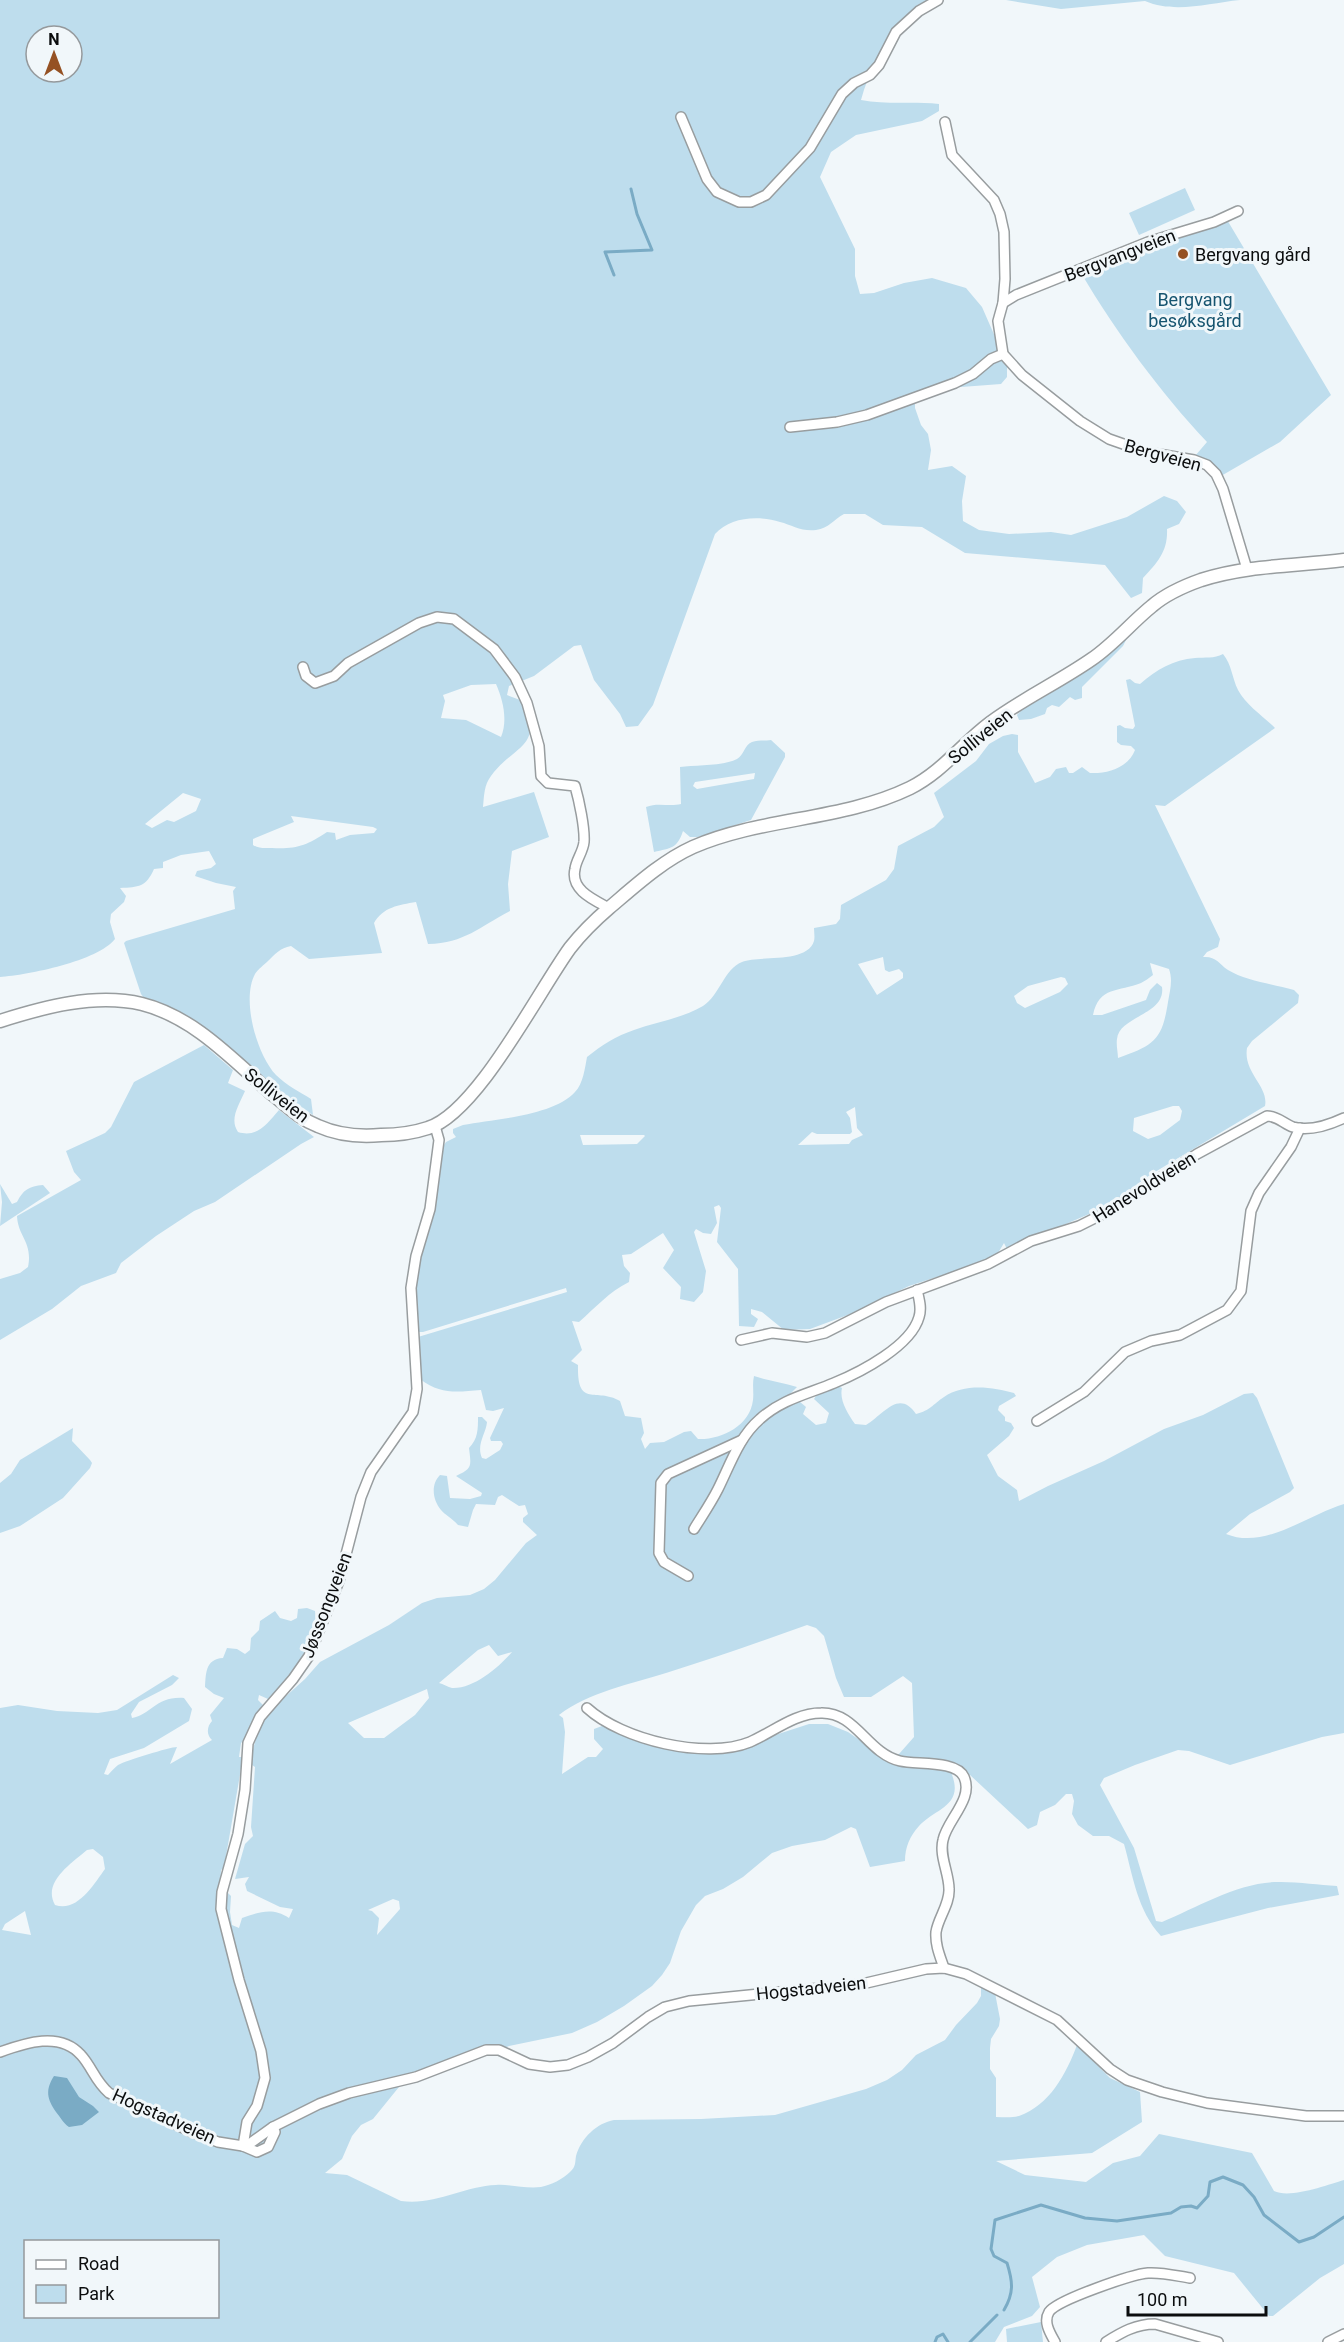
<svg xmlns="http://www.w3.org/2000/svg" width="1344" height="2342" viewBox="0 0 1344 2342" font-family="Roboto,sans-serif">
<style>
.green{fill:#bedded;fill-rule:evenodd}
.water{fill:#7aabc5}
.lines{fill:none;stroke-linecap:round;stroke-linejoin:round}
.stream{stroke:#7aabc5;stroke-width:3}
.minor-casing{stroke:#989d9f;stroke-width:12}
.tertiary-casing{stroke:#989d9f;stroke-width:15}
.minor{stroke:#fff;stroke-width:9}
.tertiary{stroke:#fff;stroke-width:12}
.poi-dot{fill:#955123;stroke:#f1f7fa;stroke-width:2}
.labels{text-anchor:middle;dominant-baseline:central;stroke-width:6;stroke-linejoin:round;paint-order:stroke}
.poi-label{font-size:18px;fill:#0b0d0e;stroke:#f1f7fa;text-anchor:start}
.street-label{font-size:18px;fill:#0b0d0e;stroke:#f1f7fa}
.park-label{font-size:18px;fill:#16546f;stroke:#f1f7fa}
</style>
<rect width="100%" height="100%" fill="#f1f7fa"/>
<!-- green -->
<g class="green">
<path d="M0,0h943c-12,8 -30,15 -40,25 -20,21 -35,48 -42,75 25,5 52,1 78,4v7l-17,10 -66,14 -25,17 -11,25 35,72v27l5,18 14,-1 30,-10 28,-5 34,10 16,19 25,57v13l-6,7 -53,4 -33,6v14l6,17 7,9 3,16 -3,20 24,-4 14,10 -4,25 1,20 16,9 30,4 42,-2 20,3 56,-18 37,-21 13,5 9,11 -7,12 -12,5c1,22 -9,33 -24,49l-1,15 -11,5 -26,-33 -140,-12 -43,-26 -39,-2 -18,-11h-21c-11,6 -15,14 -28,16 -14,2 -24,-5 -36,-8 -22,-7 -50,-5 -65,12l-62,171 -15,21 -12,1 -6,-13 -26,-34 -13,-35 -7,1 -40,30 -25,10 -2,9 13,5c28,46 -8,46 -29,76 -7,9 -7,20 -8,31l51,-15 15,45 -37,14 -4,33 2,27c-31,16 -45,32 -82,33l-12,-42c-17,3 -33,5 -42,21l8,30 -73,6 -18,-13c-11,2 -16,8 -23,15 -4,4 -10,8 -13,13 -14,26 2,81 21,101 10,10 24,17 35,24l2,16 -20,-13 -102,-83 -21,-11 -26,-10 -3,-4 -17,-51 2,-2 109,-32 -2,-18 3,-4 -20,-4 -21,-7 2,-5 14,-3 5,-4 -7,-13 -28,4 -18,7v6l-9,1c-8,18 -15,18 -34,19l6,8 -2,6 -13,12 -1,8 5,17c-17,22 -87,36 -115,38zM36,36h36v36h-36zM496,684c7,16 12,36 5,53l-35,-17 -25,-2 4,-17 -2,-6 28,-10zM183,793l18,6 -5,12 -22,11 -7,-2 -15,8 -7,-4zM291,816l82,11 4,2 -3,4 -24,2 -14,5 -1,-7 -8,-1c-21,14 -30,17 -55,16 -7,0 -13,1 -19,-3v-6l41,-17z"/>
<path d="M1006,0h234c-31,3 -65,14 -95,1l-84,8z"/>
<polygon points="1185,188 1195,210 1139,235 1129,213"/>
<path d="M1226,218l105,177 -51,47 -59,34 -26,-20 12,-14c-47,-50 -91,-110 -126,-169z"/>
<path d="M1128,636l-5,10 -41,41v11l-7,2 -5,-3 -11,10 -7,-2 -5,3 -2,6 -14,5 -12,1 -2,-5c11,-13 28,-19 43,-28 23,-16 42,-39 68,-51z"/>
<path d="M1223,654c9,11 9,24 15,36 8,15 25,26 37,38l-110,78 -10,-1 65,134 -2,8 -11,5 -4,5c13,-1 15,6 25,13 18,11 45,14 66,20l5,5 -1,8 -46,38 -5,7c-4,25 22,38 18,58l-115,69 -42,31 -101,43 -3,-6 -9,15 -86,28 -56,27 -43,16 -26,1 -22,-18 -11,-3v5l7,5 -4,8 -15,-1 -1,-57 -21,-27 4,-34 -2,-3 -5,2 3,16 -6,11 -8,-1 -7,-4 -2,3 12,39 -3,21 -9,10 -14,-3 1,-12 -18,-19 11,-18 -11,-17 -32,21 -9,1 2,11 6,7 -1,9c-20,10 -33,25 -50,40l-7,-1 10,29 -11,11 7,4c-1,44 17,22 42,36l5,15 16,2 3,15 -3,6 4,10 5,-6 14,-1 20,-10 7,-1 7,8c23,1 52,-13 55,-39 1,-8 -1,-16 1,-24 15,5 28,6 43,11l-9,9 -1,10 12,-5 7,6 -3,7 13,11 10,-2 3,-10 -15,-14 4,-6 20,-7 4,2c-3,12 6,26 13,36l11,1c18,-11 33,-36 50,-11 15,-4 16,-9 28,-17 20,-14 49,-10 70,-4l2,3 -17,10 -1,4 7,7v4l6,2 3,5 -5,8 -22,19 11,21 19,14 2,11 29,-15 56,-25 60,-32 39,-14 41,-21 9,-1 4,5 37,90 -4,4 -40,22 -24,20c39,16 81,-19 118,-30v229l-22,4 -92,28 -41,-14 -11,-1 -43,15 -31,13 -4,7 34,63 22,73 6,1c36,-15 78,-41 119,-40 19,0 38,3 56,4l2,9 -71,13 -107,28c-24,-26 -28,-60 -37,-92l-15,-8h-16l-15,-11 -6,-11 2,-13 -2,-7h-6l-11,11 -15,7 -3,13 -9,4 -58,-54 -14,-7 -4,7c12,31 -18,34 -33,51 -9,10 -14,21 -14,35l-35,6 -14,-38 -5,-2 -26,13 -33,6 -20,7 -29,24 -20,12 -18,7 -9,9 -15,26 -11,32 -8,12 -10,11 -28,20 -27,16 -25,11 -63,13 -12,5h-12l-82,31 -30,37 -12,6 -9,11 -10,23 -17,14 22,2 54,26c33,5 63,-15 95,-16 15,-1 30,4 45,2 10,-2 22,-8 29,-15 6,-5 5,-10 6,-16 5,-18 21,-33 38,-36l87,-1 74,-4 91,-26 21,-9 15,-10 14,-15 29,-15 11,-15 21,-22 4,-7v-10l14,7 5,26 -1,7 -8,13 -1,9v21l6,9v39c7,0 16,1 23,-1 31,-11 47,-42 58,-71l33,33 30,14 2,30 -50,31 -96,8 29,14 61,7 27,-19 27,-7 19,-22 93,19 22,38c16,8 53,-6 70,-11v84l-24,14 -47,38h-4l-35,-43 -69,-17 -21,-21 -57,10 -30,12 -25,20 8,30 -8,9 -28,11 -9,15h-995v-634l18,-3 39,6 41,2 19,-3 56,-35 6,3 -7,7 -33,17 -8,12 1,4c19,-3 24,-22 52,-20l8,11 -3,12 -45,27 -34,11 -6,15 4,1c3,-3 6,-7 10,-10 7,-4 52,-18 59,-18l-7,17 42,-24c-6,-5 -5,-14 0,-19l-2,-6 14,-17 -10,-4 -9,-7c1,-13 0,-28 18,-29l4,-10 10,1 8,5 5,-4 1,-12 8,-8 1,-9 15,-10 5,7 11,3 6,-3 1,-9 9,-1 8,3c4,32 -26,66 -47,88l-9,-4 -1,5 5,5c-8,10 -13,31 -22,38l-2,14h4l-19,111 -3,2 -2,46 14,61 -8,-69 3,-15 3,3 -1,16 2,13 7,3 3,-10c18,-6 30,-11 47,0l4,-9 -13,-2 -33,-16 -2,-7 4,-7 -14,2 10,-35 8,-8 -2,-9 4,-60 -3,-2 1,-16 6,-21 16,-22 30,-27 15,-17 69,-37 33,-22 15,-5 33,-3 14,-6 11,-9 31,-37 11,-8 -14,-13v-4l5,-4 -3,-9 -6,1 -17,-11 -4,2 -3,8 -19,-1 -3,6 -5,17 -10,-2c-6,-7 -13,-10 -17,-15 -9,-11 -10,-26 -1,-35l7,1 3,22 20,1 11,-3 1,-3 -26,-17c17,-8 15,-10 13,-28 9,-9 9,-19 9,-31h4l5,5c-1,12 -11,22 -5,36l4,1 14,-9 3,-6 -2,-3h-10l-1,-3 14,-30 -11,3 -7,-1 -5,-20c-24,2 -40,5 -61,-11l-2,-42 149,-45 -1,-4 -143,44h-6v-53l25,-131 4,-6 10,-5 -3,-4v-4l10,-4c32,-6 90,-9 112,-33 8,-8 10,-24 12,-35 15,-12 29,-21 47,-27 22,-8 49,-12 69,-24 17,-11 21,-37 39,-44 17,-7 65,2 72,-21 1,-4 0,-9 0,-13l22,-4 4,-5 1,-14 45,-25 8,-11 4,-23 36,-19 10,-10 -10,-24 42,-32 13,-17 14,-8 9,-2 6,1v17l17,31 15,-6 6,-8 10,-2 3,6h4l9,-6 8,6c17,1 38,-5 45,-23l-4,-4 -10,-1 -4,-3v-16l3,-1 5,3 8,1 2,-3 -9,-46 4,-1 5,4 5,1c17,-15 33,-24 55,-26 10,-1 19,1 28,-4zM883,957l2,13 4,2 10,-3 4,4v5l-26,17 -19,-31zM1150,963l19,6c4,11 1,22 -1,33 -6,39 -14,43 -50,56 0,-5 -2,-13 -1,-19 2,-23 49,-24 45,-52l-5,-4 -7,7 -4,10 -44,15h-9c6,-29 26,-23 48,-32 4,-2 8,-5 12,-8zM1061,977l4,1 3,6 -8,8 -35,16 -8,-5 -3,-7 14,-10zM1173,1106h6l3,5 -2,9 -20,15 -12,4 -15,-8 1,-13zM855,1107l2,21 6,7 -11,5 -3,4 -51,1 14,-13 5,2h33l2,-2 -2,-14 -4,-6zM580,1135h64l1,1 -8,8 -54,1zM807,1625l9,3 8,8 12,42 8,19h27l32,-21 9,7 2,54 -15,17 -12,5 -39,-27 -20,-8h-19l-43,14 -61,13 -21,-3 -82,-22 -8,3v10l9,10 -7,8h-8l-26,17 3,-42 -2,-14 -4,-3c30,-23 72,-31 107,-42 48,-15 94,-31 141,-48zM489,1645l9,11 14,-4c-13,15 -38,37 -60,36 -4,-1 -9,-4 -13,-5l39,-33zM427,1689l2,9 -14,17 -31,23h-20l-16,-15zM93,1849l10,8 2,12c-11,15 -28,44 -50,36 -13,-23 17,-42 32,-55zM393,1899l6,2 1,8 -23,26 2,-17 -7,-7 -4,-1zM25,1911l6,24 -29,-5 3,-6zM26,2242h192v74h-192z"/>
<path d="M771,740l14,13v4l-34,63 -53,17h-8l-7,-6c-6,18 -12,17 -29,21l-8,-45c12,-5 23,0 35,-3l-1,-37c15,-2 44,-1 57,-8 7,-4 8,-15 15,-17 6,-2 14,-1 19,-2zM755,773l-1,6 -57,10 -4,-3 2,-4z"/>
<path d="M204,1045l29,25 -5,13 17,8c-6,14 -16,28 -7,41 19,6 29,-8 41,-22l35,27 -13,7 -86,58 -21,9 -38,25 -35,27 -5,10 -35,13 -29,23 -52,31v-61l20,-6 8,-6c5,-25 -10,-30 -11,-51l64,-36 -7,-8 -8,-21 39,-18 6,-6 23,-45z"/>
<path d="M0,1184l12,20 5,-2c6,-12 12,-16 26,-17l7,8 -50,33 2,-24z"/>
<polygon points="73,1428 72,1441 90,1460 92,1463 90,1468 63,1498 20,1526 0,1533 0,1483 11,1474 20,1460"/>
<polygon points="1041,2322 1043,2342 1007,2342 1006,2329"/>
</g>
<!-- water -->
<path class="water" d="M54,2076l13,2 12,19 14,9 6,6 -17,13 -13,2c-6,-4 -8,-9 -13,-15 -9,-13 -11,-22 -2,-36z"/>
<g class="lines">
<!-- stream -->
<g class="stream">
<polyline points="614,275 605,252 652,250 637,214 631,189"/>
<path d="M1004,2310c10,-17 9,-28 3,-47l-13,-7 -3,-7 4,-29 46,-15 44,13 32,3 54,-8 10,-6 10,-1 6,2 11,-12 2,-14 13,-5 20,8 11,12 10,18 35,27 15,-5 30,-20"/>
<polyline points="935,2342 937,2337 943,2334 948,2342"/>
<polyline points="970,2342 997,2315"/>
</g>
<defs>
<g id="minor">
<polyline points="681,117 707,179 717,192 739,202 751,202 766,195 810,148 842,94 854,83 870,75 879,65 896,32 919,11 938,0"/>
<polyline points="945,122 952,155 994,200 1000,214 1004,232 1005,279 1003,303 998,321 1003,354 1022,375 1080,421 1109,439 1146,452 1194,460 1207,465 1216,474 1223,489 1247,569"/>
<polyline points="1003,303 1016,295 1148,242 1214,222 1238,211"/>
<polyline points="790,427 837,422 867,415 955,383 973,374 991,359 1003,354"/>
<path d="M303,667l3,9 9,7 19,-7 14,-13 71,-40 18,-6 17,2 40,30 21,28 12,26 12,43 2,30 7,7 27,3c4,14 10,42 9,56 -1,10 -8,18 -9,27 -5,21 19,31 34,39"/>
<path d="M741,1340l31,-7 35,4 18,-4 61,-31 102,-38 43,-23 48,-15 28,-14 90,-58 70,-38c11,0 17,8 26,11 17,5 36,-2 51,-9"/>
<polyline points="1037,1421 1084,1392 1125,1352 1151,1341 1180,1335 1227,1310 1241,1291 1251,1211 1259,1193 1291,1147 1300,1128"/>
<path d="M694,1529c8,-13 17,-26 24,-40 12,-24 21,-52 42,-70 22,-20 48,-25 74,-36 27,-11 77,-37 85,-66 3,-9 0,-18 -2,-27"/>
<polyline points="688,1576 664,1562 659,1553 661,1483 668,1474 742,1440"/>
<path d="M587,1708c35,32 119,52 163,34 23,-10 45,-29 71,-29 35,-1 46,40 79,48 17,4 56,-1 64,16 10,22 -17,43 -21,63 -4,16 6,33 6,49 1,15 -11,29 -13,43 -1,13 4,24 8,36"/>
<path d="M0,2052c25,-9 60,-21 81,3 11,12 14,26 28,38l83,39 26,10 25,4 14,6 11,-5 7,-15 -2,-5"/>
<polyline points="243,2146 252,2142 273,2127 319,2104 349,2093 416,2077 486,2050 499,2050 529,2064 550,2067 568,2065 588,2057 613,2043 648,2017 665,2007 689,2001 862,1984 926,1969 944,1968 966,1974 1057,2020 1110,2069 1127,2080 1162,2092 1207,2103 1306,2116 1344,2116"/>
<polyline points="243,2146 247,2122 257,2106 265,2078 261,2051 239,1980 221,1909 222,1892 238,1834 245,1790 248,1743 260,1717 293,1679 309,1656 339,1581 361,1497 371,1472 413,1412 417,1389 411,1288 416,1256 430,1209 439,1140 435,1126"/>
<path d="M1055,2342c-5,-9 -12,-20 -6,-30 8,-12 84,-38 99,-39 14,-1 29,3 42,5"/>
<path d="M1106,2342c16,-10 30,-18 49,-18l63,18"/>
<polyline points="1328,2342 1344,2334"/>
</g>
<path id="tertiary" d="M0,1021c44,-14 95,-28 142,-17 52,13 91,56 130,90 15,12 28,25 46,32 20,9 41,11 63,9 16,0 32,-2 47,-7 49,-15 110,-136 142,-180 11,-14 25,-28 39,-40 26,-22 53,-47 84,-61 69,-30 149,-26 217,-59 32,-16 52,-44 80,-65 32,-24 69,-41 102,-64 22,-15 39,-36 60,-53 14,-12 32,-20 49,-26 46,-15 96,-14 143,-20"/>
</defs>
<!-- minor casing -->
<use href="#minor" class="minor-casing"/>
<!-- tertiary casing -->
<use href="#tertiary" class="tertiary-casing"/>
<!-- minor -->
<use href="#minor" class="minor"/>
<!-- tertiary -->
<use href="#tertiary" class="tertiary"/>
</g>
<!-- markers -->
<circle class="poi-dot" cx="1183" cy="254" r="6"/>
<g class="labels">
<!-- poi labels -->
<g class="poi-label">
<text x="1195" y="254">Bergvang gård</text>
</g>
<!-- street labels -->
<g class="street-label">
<text transform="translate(1120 255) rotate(-21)">Bergvangveien</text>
<text transform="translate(1163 455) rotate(15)">Bergveien</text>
<text transform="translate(980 736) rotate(-39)">Solliveien</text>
<text transform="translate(277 1095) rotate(38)">Solliveien</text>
<text transform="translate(1144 1187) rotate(-32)">Hanevoldveien</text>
<text transform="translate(326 1605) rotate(-69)">Jøssongveien</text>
<text transform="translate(811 1988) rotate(-6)">Hogstadveien</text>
<text transform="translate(164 2116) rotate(24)">Hogstadveien</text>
</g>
<!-- park labels -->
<g class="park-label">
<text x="1195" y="299">Bergvang<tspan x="1195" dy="21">besøksgård</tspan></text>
</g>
</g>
<!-- legend -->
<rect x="24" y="2240" width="195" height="78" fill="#f1f7fa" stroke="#95999c" stroke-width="1.5"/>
<rect x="36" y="2260" width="30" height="9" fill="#ffffff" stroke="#95999c" stroke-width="1.5"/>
<text x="78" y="2270" font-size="18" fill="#0b0d0e">Road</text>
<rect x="36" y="2285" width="30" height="18" fill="#bedded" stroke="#95999c" stroke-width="1.5"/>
<text x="78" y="2300" font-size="18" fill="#0b0d0e">Park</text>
<!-- north arrow -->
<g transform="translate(54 54)"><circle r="28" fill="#f1f7fa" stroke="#95999c" stroke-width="1.5"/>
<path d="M0-4.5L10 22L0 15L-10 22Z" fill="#955123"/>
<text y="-9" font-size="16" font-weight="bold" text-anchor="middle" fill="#0b0d0e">N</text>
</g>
<!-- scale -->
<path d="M1128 2306v9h138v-9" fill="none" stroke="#0b0d0e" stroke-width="3"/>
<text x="1137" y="2306" font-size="18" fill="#0b0d0e" stroke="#f1f7fa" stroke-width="4.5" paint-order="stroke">100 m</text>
</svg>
